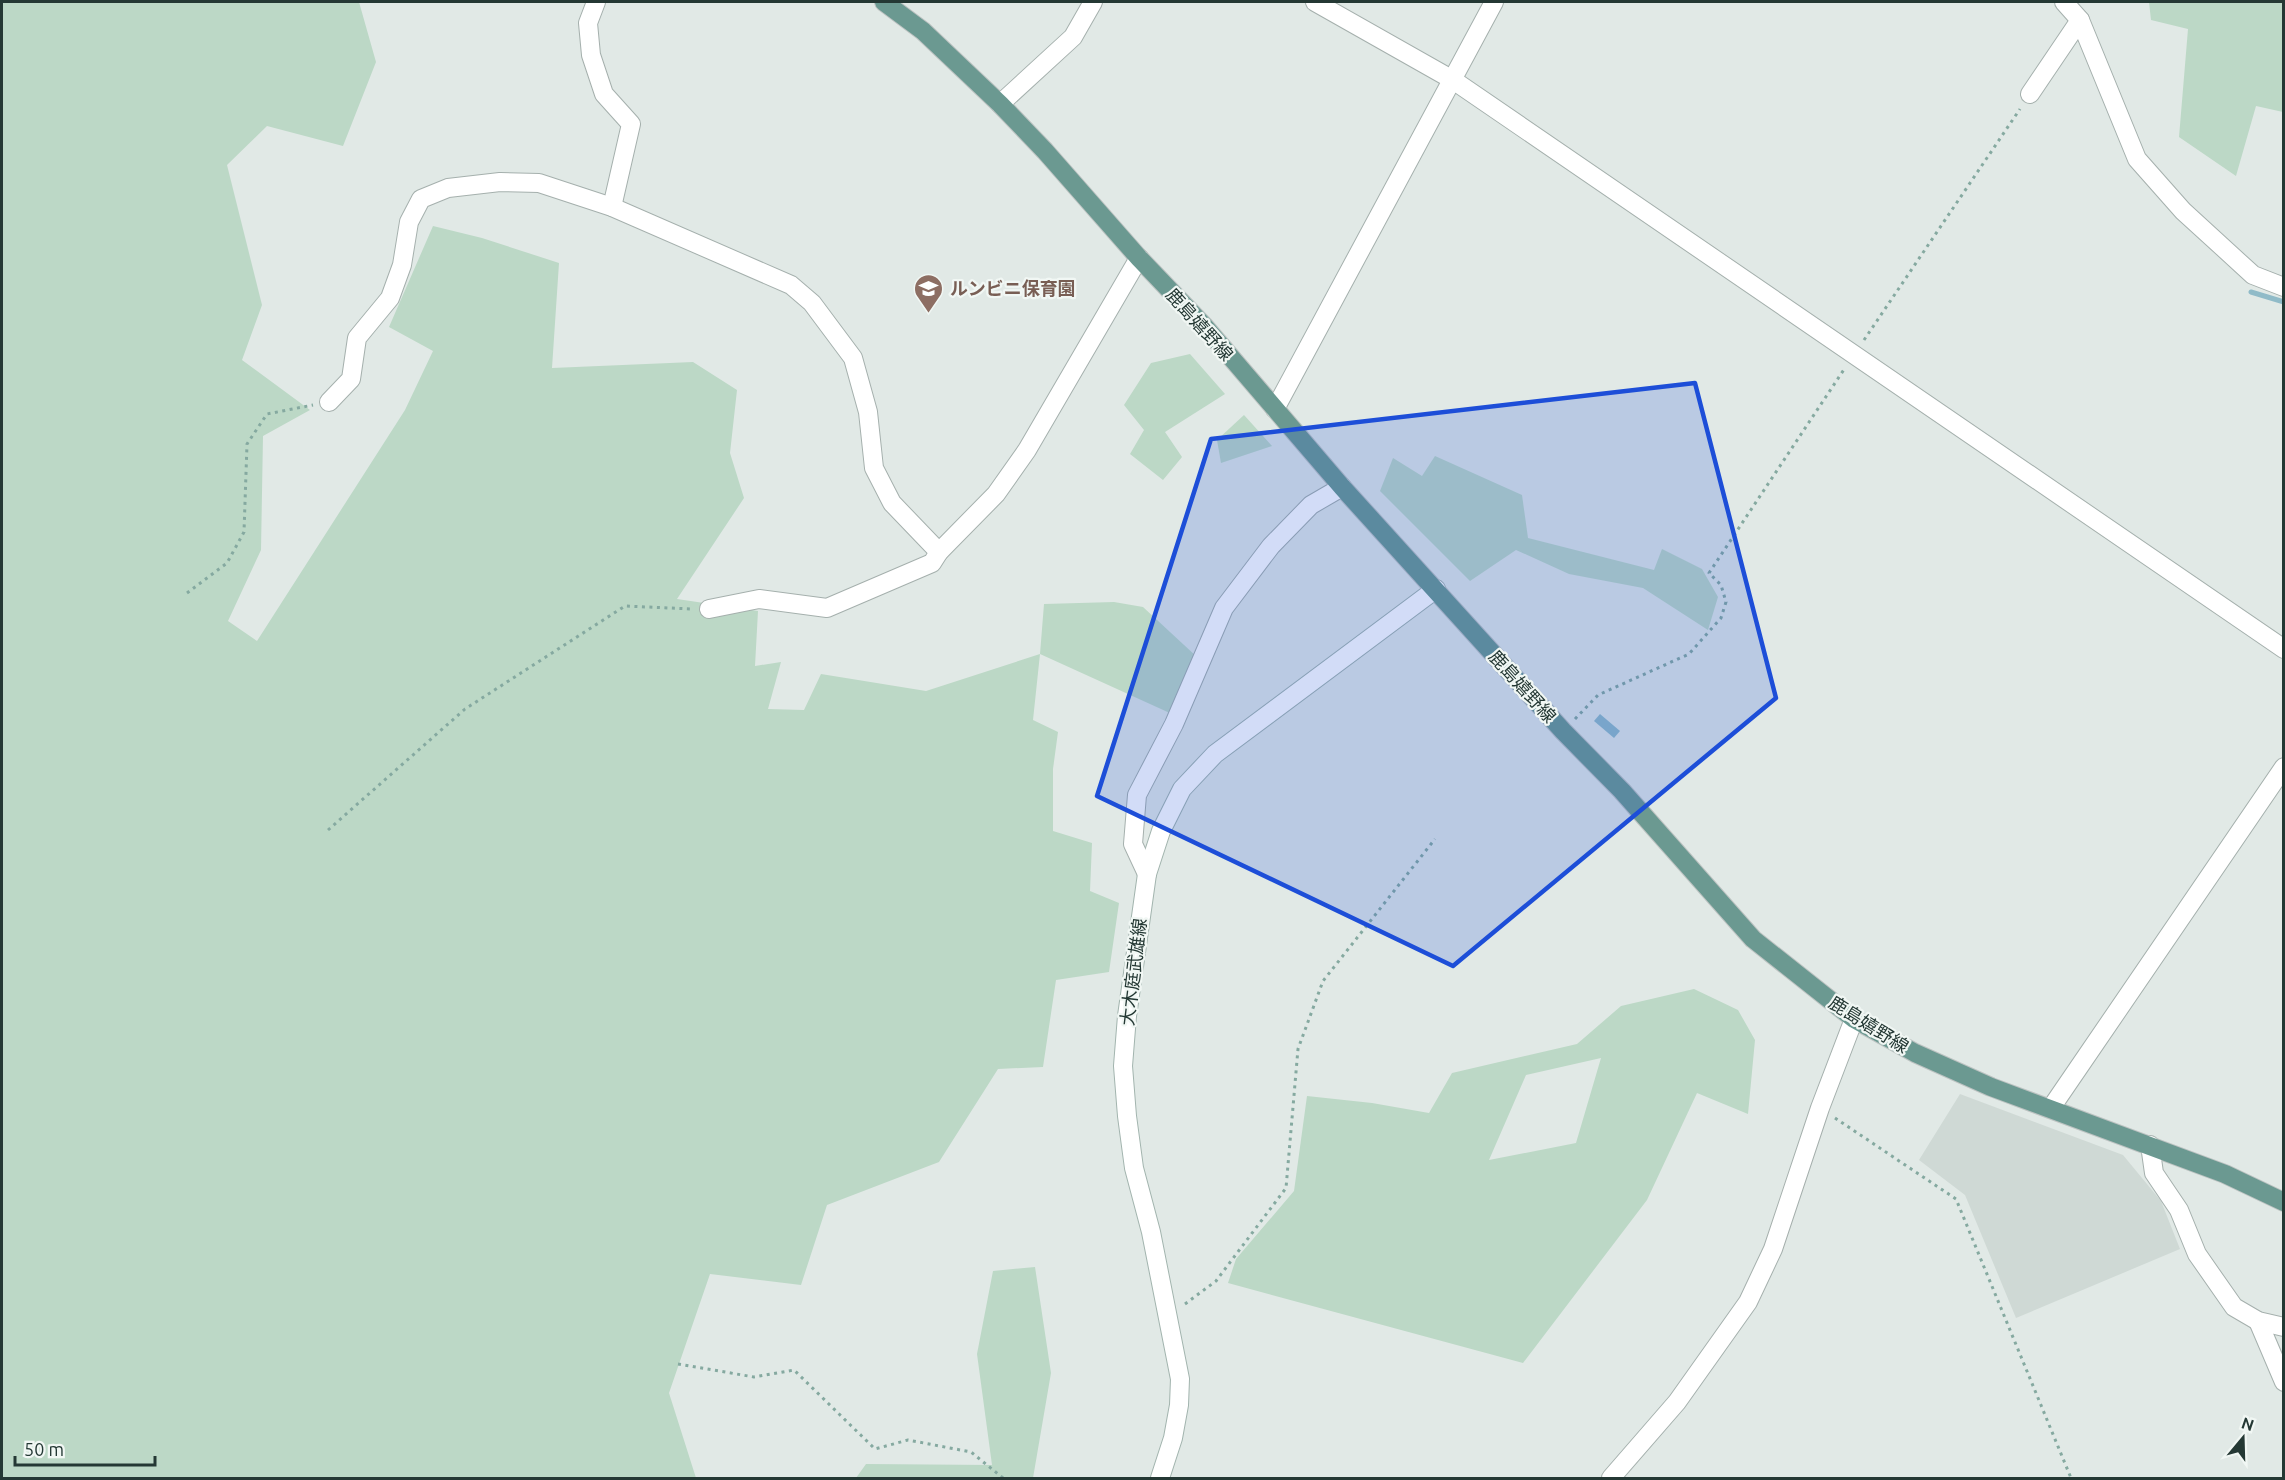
<svg xmlns="http://www.w3.org/2000/svg" width="2285" height="1480" viewBox="0 0 2285 1480" font-family="Ubuntu,'Noto Sans JP',sans-serif">
<style>
.built{fill:#cfd9d5}
.green{fill:#bcd8c6;fill-rule:evenodd}
.water{fill:#90bbc8}
.lines{fill:none;stroke-linecap:round;stroke-linejoin:round}
.stream{stroke:#90bbc8;stroke-width:5}
.street-casing{stroke:#a5b0ad;stroke-width:20}
.secondary-casing{stroke:#a2b4ae;stroke-width:20}
.primary-casing{stroke:#bdc3c2;stroke-width:20}
.path{stroke:#85a9a0;stroke-width:3;stroke-dasharray:3 4.5;stroke-linecap:butt}
.street{stroke:#fff;stroke-width:18}
.secondary{stroke:#fff;stroke-width:18}
.primary{stroke:#6b9991;stroke-width:18}
.marked{fill:#1d4ed8;fill-opacity:0.2;stroke:#1d4ed8;stroke-width:4.5;stroke-linejoin:round}
.labels{text-anchor:middle;dominant-baseline:central;stroke-width:4.5;stroke-linejoin:round;paint-order:stroke}
.education-label{font-size:18px;font-weight:bold;fill:#785e54;stroke:#f1f7f4;text-anchor:start}
.street-label{font-size:18px;fill:#243834;stroke:#f1f7f4}
</style>
<rect width="100%" height="100%" fill="#e1e9e6"/>
<!-- built -->
<polygon class="built" points="1960,1094 2123,1155 2161,1201 2180,1249 2016,1318 1965,1195 1919,1160"/>
<!-- green -->
<g class="green">
<polygon points="2,2 359,2 376,62 343,146 267,126 227,165 262,305 242,360 310,410 263,436 261,550 228,621 257,641 405,410 433,351 389,327 433,226 482,238 559,263 552,368 693,362 737,390 730,453 744,498 677,599 758,611 755,666 781,662 768,709 804,710 821,674 926,691 1040,654 1044,604 1114,602 1143,607 1197,657 1172,714 1040,654 1033,720 1058,732 1053,769 1053,831 1092,843 1090,891 1119,903 1109,972 1056,980 1043,1067 998,1069 939,1162 827,1205 801,1285 710,1274 669,1393 696,1478 2,1478"/>
<polygon points="2149,2 2283,2 2283,112 2256,106 2236,176 2179,137 2188,29 2151,20"/>
<polygon points="1190,354 1225,394 1165,432 1182,457 1163,480 1130,454 1144,430 1124,405 1151,363"/>
<polygon points="1244,415 1272,446 1221,463 1217,440"/>
<polygon points="1435,456 1522,495 1528,538 1654,570 1662,549 1702,569 1718,597 1708,630 1643,588 1569,574 1516,550 1470,581 1380,491 1393,458 1422,476"/>
<path d="M1694,989l44,21 17,30 -7,74 -51,-21 -50,107 -124,163 -295,-80 8,-24 58,-68 13,-95 65,7 57,10 23,-40 125,-29 44,-38zM1601,1058l-25,85 -87,17 37,-85z"/>
<polygon points="1035,1267 1051,1373 1033,1478 856,1478 866,1464 992,1465 977,1354 993,1271"/>
</g>
<!-- water -->
<polygon class="water" points="1600,714 1620,731 1614,738 1594,721"/>
<g class="lines">
<!-- stream -->
<polyline class="stream" points="2251,292 2284,302"/>
<defs>
<g id="street">
<polyline points="596,2 588,23 591,55 604,94 631,124 612,207"/>
<polyline points="1315,2 1453,80 2284,649"/>
<polyline points="2064,2 2080,20 2137,159 2183,211 2253,275 2284,287"/>
<polyline points="2030,94 2080,20"/>
<polyline points="1000,104 1073,37 1093,2"/>
<polyline points="329,402 351,379 357,338 390,298 402,265 409,222 421,199 448,188 500,182 539,183 612,207 791,285 812,303 853,358 868,412 874,468 892,503 939,552"/>
<polyline points="1275,409 1494,2"/>
<polyline points="709,609 759,599 827,608 932,563 939,552 996,494 1027,450 1139,258"/>
<polyline points="1147,874 1133,844 1137,795 1174,724 1224,608 1271,546 1311,505 1342,487"/>
<polyline points="2051,1108 2284,767"/>
<polyline points="2150,1145 2154,1173 2179,1210 2197,1254 2234,1307 2258,1321 2284,1327"/>
<polyline points="2258,1321 2284,1382"/>
<polyline points="1611,1478 1677,1402 1748,1302 1773,1249 1820,1108 1854,1019"/>
</g>
<polyline id="secondary" points="1160,1478 1173,1438 1179,1405 1180,1379 1151,1232 1134,1168 1127,1116 1123,1066 1127,1016 1147,874 1161,831 1182,789 1215,754 1436,589"/>
<polyline id="primary" points="884,2 923,31 1000,104 1045,151 1139,258 1205,327 1342,487 1563,731 1622,791 1753,939 1854,1019 1915,1053 1991,1087 2225,1174 2284,1202"/>
</defs>
<!-- street casing -->
<use href="#street" class="street-casing"/>
<!-- secondary casing -->
<use href="#secondary" class="secondary-casing"/>
<!-- primary casing -->
<use href="#primary" class="primary-casing"/>
<!-- path -->
<g class="path">
<polyline points="1864,340 2020,109"/>
<polyline points="187,593 227,563 244,532 247,444 267,414 313,405"/>
<polyline points="1575,719 1598,695 1689,654 1721,618 1726,602 1721,585 1709,573 1845,368"/>
<polyline points="328,830 465,709 625,606 692,609"/>
<polyline points="1835,1118 1956,1199 2071,1478"/>
<polyline points="1185,1304 1216,1281 1286,1188 1298,1049 1323,981 1435,839"/>
<polyline points="678,1364 754,1377 794,1370 875,1449 908,1440 971,1452 1003,1478"/>
</g>
<!-- street -->
<use href="#street" class="street"/>
<!-- secondary -->
<use href="#secondary" class="secondary"/>
<!-- primary -->
<use href="#primary" class="primary"/>
</g>
<!-- marked area -->
<path class="marked" d="M1695,383l81,315 -323,268 -356,-170 114,-357z"/>
<!-- icons -->
<defs>
<symbol id="school-pin" viewBox="-11 -11 22 30"><path d="M0 17L-7.5 6A9.5 9.5 0 1 1 7.5 6Z" fill="#8d6e63" stroke="#f1f7f4"/><path d="M0-5L7-2L0 1L-7-2ZM-4 1L0 2.5L4 1V4Q0 6-4 4Z" fill="#fff"/></symbol>
</defs>
<g fill-rule="evenodd">
<use href="#school-pin" x="912" y="272" width="33" height="45"/>
</g>
<g class="labels">
<!-- education labels -->
<g class="education-label">
<text x="950" y="288">ルンビニ保育園</text>
</g>
<!-- street labels -->
<g class="street-label">
<text transform="translate(1200 324) rotate(48)">鹿島嬉野線</text>
<text transform="translate(1523 686) rotate(48)">鹿島嬉野線</text>
<text transform="translate(1133 972) rotate(-83)">大木庭武雄線</text>
<text transform="translate(1869 1024) rotate(32)">鹿島嬉野線</text>
</g>
</g>
<!-- border -->
<rect width="2285" height="1480" fill="none" stroke="#243834" stroke-width="6"/>
<!-- north arrow -->
<g transform="translate(2243 1438) rotate(19)" stroke="#f1f7f4" stroke-width="4.5" paint-order="stroke">
<path d="M0-4.5L10 22L0 15L-10 22Z" fill="#243834"/>
<text y="-9" font-size="16" font-weight="bold" text-anchor="middle" fill="#243834">N</text>
</g>
<!-- scale -->
<path d="M15 1456v9h140v-9" fill="none" stroke="#243834" stroke-width="3"/>
<text x="24" y="1456" font-size="18" fill="#243834" stroke="#f1f7f4" stroke-width="4.5" paint-order="stroke">50 m</text>
</svg>
